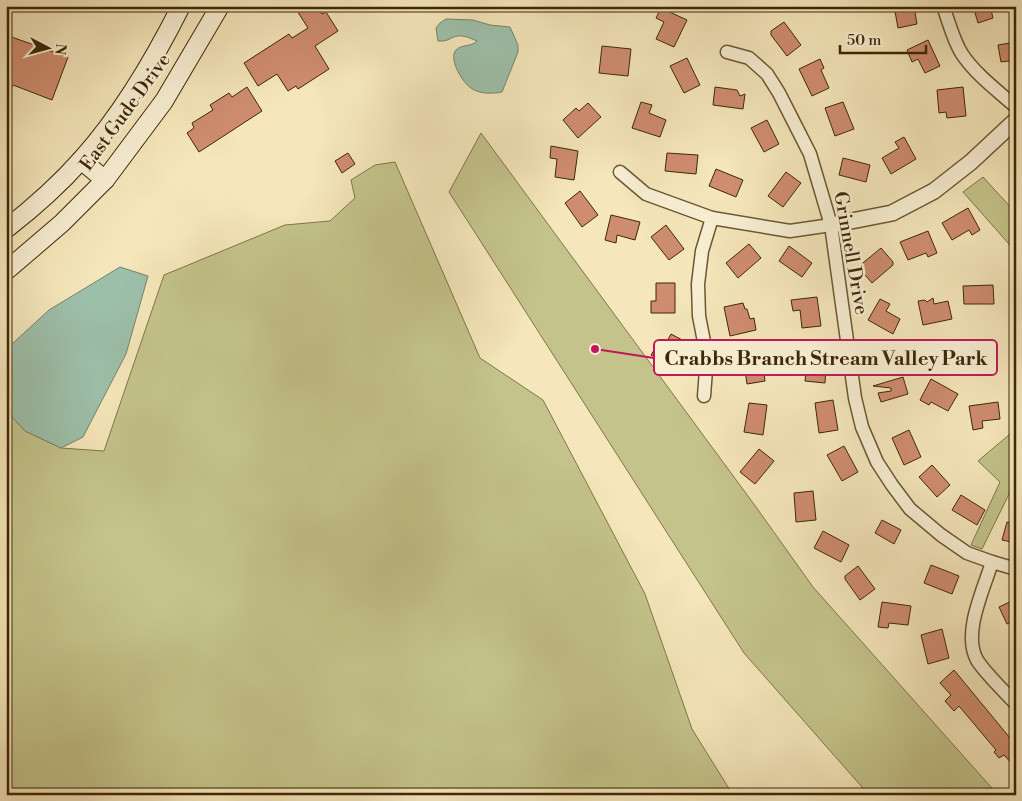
<svg xmlns="http://www.w3.org/2000/svg" width="1022" height="801" viewBox="0 0 1022 801" font-family="'Libre Bodoni',serif">
<style>
.green{fill:#c4c38b;stroke:#807549}
.water{fill:#9dc0ab;stroke:#778369}
.building{fill:#cf8d6f;stroke:#3d2707}
.lines{fill:none;stroke-linecap:round;stroke-linejoin:round}
.minor-casing{stroke:#6b5734;stroke-width:15}
.tertiary-casing{stroke:#6b5734;stroke-width:18}
.secondary-casing{stroke:#3d2707;stroke-width:20}
.minor{stroke:#f8efd3;stroke-width:12}
.tertiary{stroke:#f8efd3;stroke-width:15}
.secondary{stroke:#f8efd3;stroke-width:18}
.labels{text-anchor:middle;dominant-baseline:central;stroke-width:5;stroke-linejoin:round;paint-order:stroke}
.street-label{font-size:19px;fill:#3d2707;stroke:#f8efd3}
.leader{fill:none;stroke:#c2185b;stroke-width:2}
.callout-dot{fill:#c2185b;stroke:#f8efd3;stroke-width:2}
.callout{fill:#f8efd3;stroke:#c2185b;stroke-width:2}
.callout-label{font-size:20px;text-anchor:middle;font-weight:bold;fill:#3d2707}
</style>
<rect width="100%" height="100%" fill="#f5e7bb"/>
<filter id="stains"><feTurbulence type="fractalNoise" baseFrequency=".004" numOctaves="4"/><feColorMatrix values="0 0 0 0 .2 0 0 0 0 .09 0 0 0 0 .02 0 0 0 .5 -.17"/></filter>
<radialGradient id="worn" r=".72"><stop offset=".6" stop-color="#630" stop-opacity="0"/><stop offset="1" stop-color="#630" stop-opacity=".3"/></radialGradient>
<!-- green -->
<g class="green">
<polygon points="481,133 756,507 813,587 998,795 869,795 744,653 449,192"/>
<polygon points="395,162 480,358 543,400 645,594 692,729 733,795 6,795 6,410 25,431 61,448 104,451 164,275 285,225 330,221 355,198 351,180 375,165"/>
<polygon points="983,177 1016,213 1016,252 963,192"/>
<polygon points="1016,429 1016,489 1012,488 982,549 971,545 1000,482 978,461"/>
</g>
<!-- water -->
<g class="water">
<path d="M446,19l27,1 17,5 20,2 8,18v7l-16,40c-9,2 -23,2 -31,-4 -8,-5 -23,-29 -15,-38 6,-6 16,-3 21,-9 -5,-2 -13,-6 -19,-5 -8,1 -9,6 -20,5l-2,-13 4,-5z"/>
<polygon points="120,267 148,276 126,354 83,437 61,448 25,431 6,410 6,354 12,344 49,310"/>
</g>
<!-- building -->
<g class="building">
<polygon points="294,6 317,6 322,14 326,12 338,31 315,46 329,69 298,89 296,86 288,91 277,74 258,86 244,63 289,34 292,38 308,28"/>
<polygon points="894,6 914,6 917,24 898,28"/>
<polygon points="973,6 990,6 993,18 978,23"/>
<polygon points="661,8 687,20 674,47 656,39 664,22 656,18"/>
<polygon points="784,22 801,45 787,56 771,35 771,31"/>
<polygon points="6,35 68,57 52,100 13,85 6,101"/>
<polygon points="928,40 940,66 925,73 918,59 912,62 907,50"/>
<polygon points="1016,42 1016,60 1001,62 998,45"/>
<polygon points="602,46 631,49 628,76 599,73"/>
<polygon points="687,58 700,85 684,93 670,66"/>
<polygon points="820,59 824,68 821,70 829,88 812,96 799,69"/>
<polygon points="247,87 262,111 199,152 187,133 194,128 192,123 213,110 210,105 229,93 232,97"/>
<polygon points="715,87 737,90 740,96 745,94 743,109 713,105"/>
<polygon points="963,87 966,116 947,118 946,112 939,113 937,90"/>
<polygon points="641,102 652,105 649,113 666,120 660,137 632,128"/>
<polygon points="843,102 854,129 835,136 825,108"/>
<polygon points="588,103 601,117 578,138 563,120 576,108 579,111"/>
<polygon points="767,120 779,144 764,152 751,128"/>
<polygon points="904,137 916,159 891,174 882,158 899,148 895,142"/>
<polygon points="551,146 578,151 574,180 555,177 557,159 550,158"/>
<polygon points="348,153 355,164 342,173 335,161"/>
<polygon points="667,153 698,155 696,174 665,171"/>
<polygon points="843,158 870,165 866,182 839,175"/>
<polygon points="716,169 743,180 736,197 709,186"/>
<polygon points="786,172 801,183 783,207 768,196"/>
<polygon points="580,191 598,215 582,227 565,203"/>
<polygon points="968,208 980,230 972,235 969,230 952,240 942,223"/>
<polygon points="611,215 640,222 635,240 617,235 616,243 605,240"/>
<polygon points="666,225 684,249 669,260 651,237"/>
<polygon points="928,231 937,253 928,257 926,253 908,260 900,242"/>
<polygon points="749,244 761,258 738,278 726,263"/>
<polygon points="789,246 812,263 802,277 779,261"/>
<polygon points="881,248 893,262 893,265 872,283 858,267"/>
<polygon points="656,283 675,283 675,313 651,313 651,301 656,301"/>
<polygon points="993,285 994,304 964,304 963,286"/>
<polygon points="817,297 821,326 802,328 800,310 793,311 791,300"/>
<polygon points="933,298 934,304 948,301 952,319 923,325 918,301 925,300 927,302"/>
<polygon points="880,299 890,304 886,311 900,319 893,334 868,320"/>
<polygon points="743,303 745,309 747,309 750,319 754,318 756,330 730,336 724,307"/>
<polygon points="671,334 686,342 673,367 651,355 657,345 663,349"/>
<polygon points="808,351 827,353 825,383 805,381"/>
<polygon points="762,354 765,381 747,384 743,357"/>
<polygon points="903,377 908,394 881,402 878,393 891,391 891,388 873,386"/>
<polygon points="931,379 958,394 948,411 931,402 929,405 920,400"/>
<polygon points="833,400 838,430 819,433 815,403"/>
<polygon points="998,402 1000,419 982,421 983,428 973,430 969,406"/>
<polygon points="749,403 767,405 763,435 744,432"/>
<polygon points="909,430 921,457 904,465 892,438"/>
<polygon points="844,446 858,472 842,481 827,455"/>
<polygon points="759,449 774,461 755,484 740,472"/>
<polygon points="932,465 950,485 937,497 919,477"/>
<polygon points="813,491 816,520 796,522 794,493"/>
<polygon points="961,495 985,510 977,525 952,510"/>
<polygon points="882,520 901,530 894,544 875,533"/>
<polygon points="1007,522 1016,524 1016,543 1002,540"/>
<polygon points="823,531 849,545 841,562 814,548"/>
<polygon points="931,565 959,576 952,594 924,583"/>
<polygon points="858,566 875,589 860,600 845,579 845,576"/>
<polygon points="1016,599 1016,620 1007,624 999,607"/>
<polygon points="882,602 911,606 908,625 889,623 888,628 878,627"/>
<polygon points="942,629 949,658 928,664 921,635"/>
<polygon points="954,670 1010,738 1012,736 1016,741 1016,768 1004,755 999,758 994,752 996,750 959,706 954,711 945,701 951,695 940,683"/>
</g>
<g class="lines">
<defs>
<g id="minor">
<path d="M943,6c6,16 10,34 19,48 14,21 36,37 54,53"/>
<polyline points="727,52 749,58 767,74 779,93 810,154 831,225 855,398 862,427 877,462 892,485 910,509 941,535 967,553 992,562 1016,569"/>
<polyline points="620,172 646,194 712,218 790,231 831,225"/>
<polyline points="850,360 932,349 952,353 969,361"/>
<polyline points="704,396 707,357 699,316 698,284 702,251 712,218"/>
<path d="M992,562c-8,27 -30,71 -15,98 8,13 28,32 39,44"/>
</g>
<polyline id="tertiary" points="831,225 892,213 934,191 971,162 1016,120"/>
<g id="secondary">
<polyline points="81,160 105,180"/>
<path d="M6,229c27,-21 53,-44 76,-70 40,-45 72,-99 99,-153"/>
<polyline points="6,271 62,223 105,180 164,101 220,6"/>
</g>
</defs>
<!-- minor casing -->
<use href="#minor" class="minor-casing"/>
<!-- tertiary casing -->
<use href="#tertiary" class="tertiary-casing"/>
<!-- secondary casing -->
<use href="#secondary" class="secondary-casing"/>
<!-- minor -->
<use href="#minor" class="minor"/>
<!-- tertiary -->
<use href="#tertiary" class="tertiary"/>
<!-- secondary -->
<use href="#secondary" class="secondary"/>
</g>
<g class="labels">
<!-- street labels -->
<g class="street-label">
<text transform="translate(125 112) rotate(-54)">East Gude Drive</text>
<text transform="translate(851 253) rotate(80)">Grinnell Drive</text>
</g>
</g>
<!-- callouts -->
<path class="leader" d="M595 349L654 358"/>
<circle class="callout-dot" cx="595" cy="349" r="5"/>
<rect class="callout" x="654" y="340" width="343" height="35" rx="5"/>
<g class="callout-label">
<text x="826" y="365">Crabbs Branch Stream Valley Park</text>
</g>
<!-- margin -->
<rect width="1022" height="801" fill="none" stroke="#f5e7bb" stroke-width="25"/>
<rect x="8" y="8" width="1007" height="786" fill="none" stroke="#3d2707" stroke-width="2.5"/>
<rect x="12" y="12" width="997" height="776" fill="none" stroke="#3d2707"/>
<!-- north arrow -->
<g transform="translate(48 48) rotate(96)" stroke="#f8efd3" stroke-width="4" paint-order="stroke">
<path d="M0-4L9 19L0 12L-9 19Z" fill="#3d2707"/>
<text y="-8" font-size="14" font-weight="bold" text-anchor="middle" fill="#3d2707">N</text>
</g>
<!-- scale -->
<path d="M840 45v8h86v-8" fill="none" stroke="#3d2707" stroke-width="2.5"/>
<text x="847" y="45" font-size="15" fill="#3d2707" stroke="#f8efd3" stroke-width="4" paint-order="stroke">50 m</text>
<rect width="100%" height="100%" filter="url(#stains)"/>
<rect width="100%" height="100%" fill="url(#worn)"/>
</svg>
